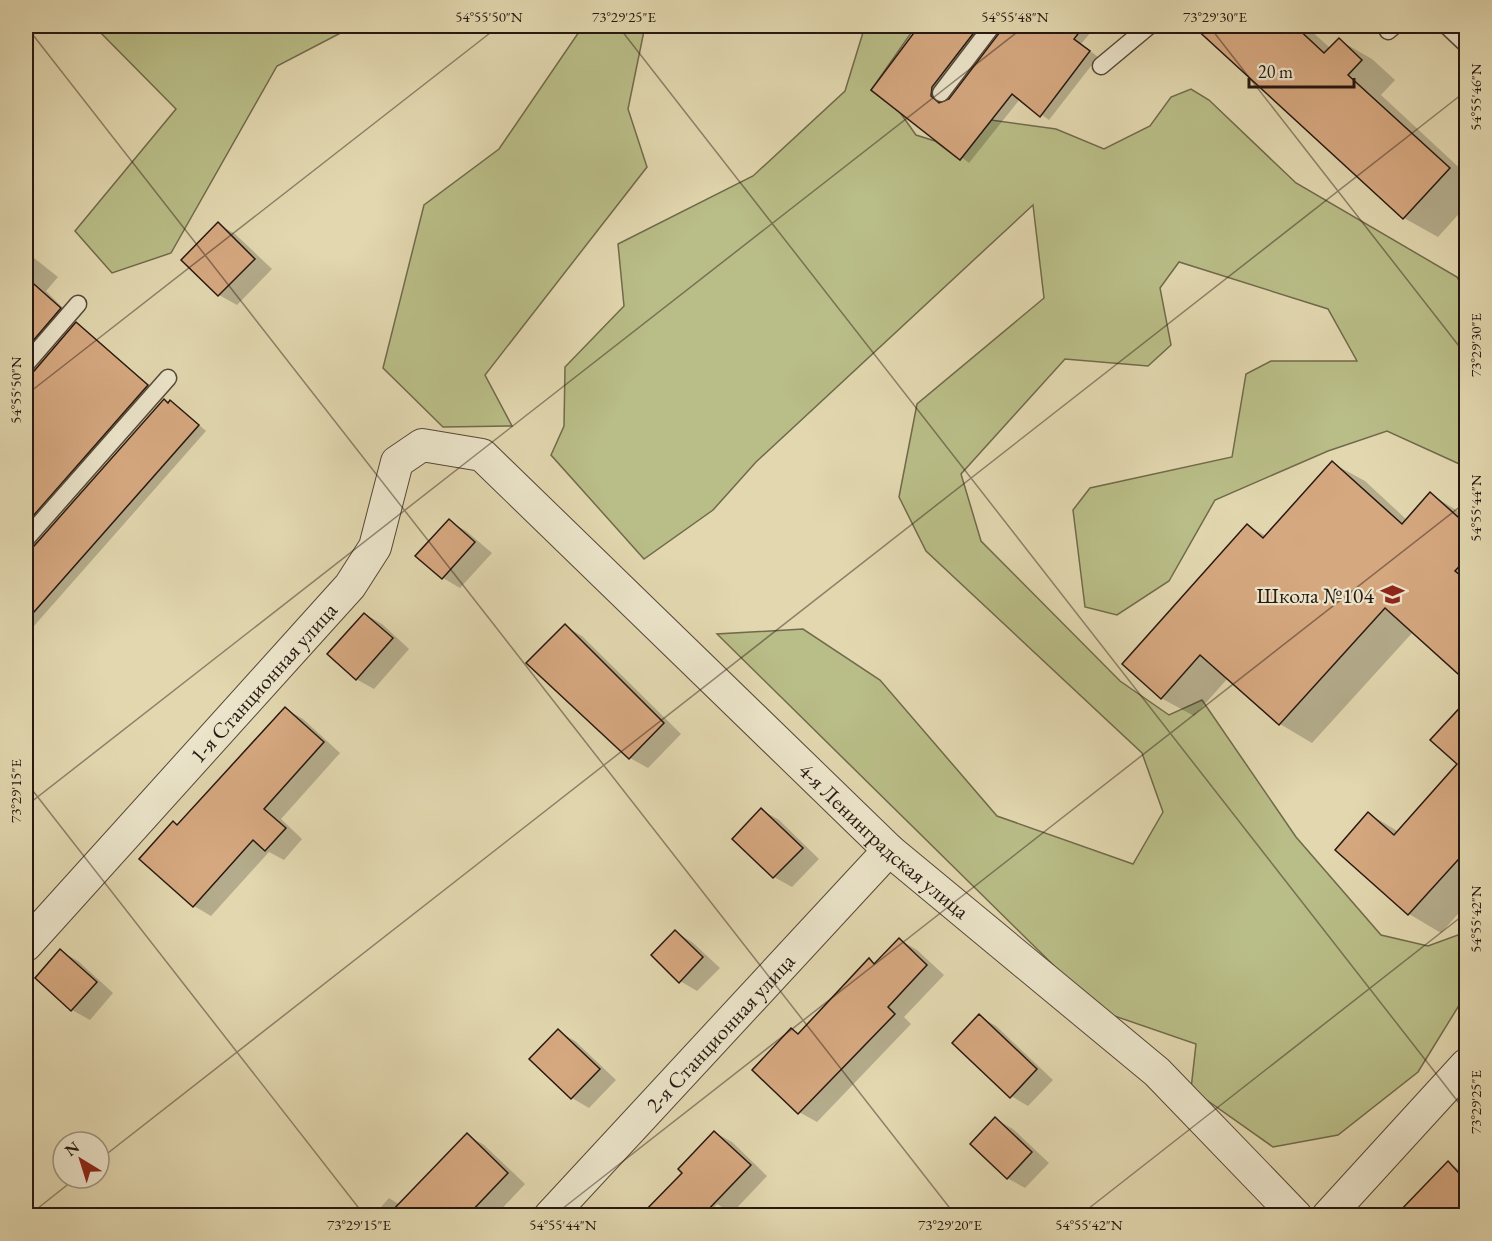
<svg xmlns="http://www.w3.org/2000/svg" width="1492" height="1241" viewBox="0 0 1492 1241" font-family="'EB Garamond',serif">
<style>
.green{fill:#b9bd87;stroke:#706a4c;stroke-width:1.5}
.shadow{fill:#0003}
.building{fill:#d6a880;stroke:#271811;stroke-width:1.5}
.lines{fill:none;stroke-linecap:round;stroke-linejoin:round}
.lane-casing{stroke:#564838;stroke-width:19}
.street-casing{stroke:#564838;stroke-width:34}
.lane{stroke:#ece5cb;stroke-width:16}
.street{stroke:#ece5cb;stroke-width:32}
.ticks{fill:none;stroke:#271811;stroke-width:1.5;stroke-opacity:0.45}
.labels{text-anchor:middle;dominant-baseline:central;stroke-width:4.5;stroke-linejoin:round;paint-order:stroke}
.poi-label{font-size:22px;fill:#271811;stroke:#ece5cb;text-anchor:end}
.street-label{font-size:22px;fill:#271811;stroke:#ece5cb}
.neatline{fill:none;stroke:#271811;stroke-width:2}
.ticks-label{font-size:15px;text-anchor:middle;fill:#271811}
</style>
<rect width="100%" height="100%" fill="#e2d7af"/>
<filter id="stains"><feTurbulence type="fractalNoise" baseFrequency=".00333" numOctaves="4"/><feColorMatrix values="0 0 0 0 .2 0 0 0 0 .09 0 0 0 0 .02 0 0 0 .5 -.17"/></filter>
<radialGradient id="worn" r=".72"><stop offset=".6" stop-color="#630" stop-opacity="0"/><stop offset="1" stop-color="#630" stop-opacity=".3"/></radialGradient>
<!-- green -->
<g class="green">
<polygon points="94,26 354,26 277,66 171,253 112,273 75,231 176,109"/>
<polygon points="583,26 645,26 628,109 647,167 485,375 512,426 443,427 383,368 424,205 499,149"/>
<polygon points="865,26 916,26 871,90 899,111 916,135 935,141 960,160 991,120 1056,129 1104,149 1150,126 1171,97 1191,89 1209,100 1296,183 1457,277 1466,294 1466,467 1387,431 1328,451 1215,500 1169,581 1117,615 1085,607 1073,510 1090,488 1232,457 1246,374 1271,361 1357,361 1328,309 1179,262 1160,288 1171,345 1148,366 1065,359 961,474 981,541 1120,681 1169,715 1202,700 1296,837 1381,935 1428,946 1466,932 1466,994 1418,1072 1338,1135 1273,1147 1191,1089 1196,1044 1100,1011 717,634 803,629 880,680 997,816 1133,864 1163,812 1142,753 926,551 899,497 917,404 1044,298 1033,205 756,462 713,510 644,559 551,455 564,426 565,367 624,306 618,244 753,176 845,91"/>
</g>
<!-- shadow -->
<g class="shadow">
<polygon points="921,26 993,26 941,91 940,104 945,104 1002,33 1003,26 1096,26 1081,44 1098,57 1049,120 1020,99 969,163 873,89"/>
<polygon points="1195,26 1306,26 1330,48 1339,40 1372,59 1395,80 1381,95 1466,174 1466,206 1438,237 1404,218"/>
<polygon points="218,224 235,234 272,269 237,305 219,295 183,260"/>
<polygon points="29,254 58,277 46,291 68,313 26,363 26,258"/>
<polygon points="77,324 155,390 26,538 26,374 34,373"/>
<polygon points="164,401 179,407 206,431 26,635 26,549 35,547"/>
<polygon points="1332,463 1365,481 1407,520 1430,494 1466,516 1466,680 1413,632 1312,743 1280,724 1228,678 1194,716 1161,698 1248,526 1266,536"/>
<polygon points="449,521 466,531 492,553 460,588 443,578"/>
<polygon points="365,614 382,624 409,649 374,689 356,679"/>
<polygon points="565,626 582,636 681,734 648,768 630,758"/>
<polygon points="1466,702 1466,905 1441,933 1409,914 1337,850 1369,814 1399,832 1460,764"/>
<polygon points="286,709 303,719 340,753 281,819 302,839 284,860 269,852 211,916 194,906 178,826"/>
<polygon points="762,810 779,820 819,859 792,887 774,877 734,839"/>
<polygon points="675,932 692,942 720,968 697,991 680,981"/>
<polygon points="900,940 917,950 944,975 904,1017 911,1024 817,1122 799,1112 792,1030 799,1034 869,960 876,964"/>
<polygon points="61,951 78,961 113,993 90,1020 72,1010"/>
<polygon points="979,1016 996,1026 1053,1080 1028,1106 1011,1096"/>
<polygon points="558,1031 575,1041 616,1080 589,1108 572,1098"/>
<polygon points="995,1119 1013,1129 1049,1163 1025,1188 1007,1178"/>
<polygon points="714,1132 732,1142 767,1176 732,1213 717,1204 707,1216 644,1216 684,1173"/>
<polygon points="467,1135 484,1145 525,1184 495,1216 373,1216 389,1198 400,1205"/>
<polygon points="1449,1163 1466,1174 1466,1216 1415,1216 1407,1206"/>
</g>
<!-- building -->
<g class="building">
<polygon points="919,26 979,26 932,87 931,96 939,103 949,99 1000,32 1002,26 1084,26 1074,39 1090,51 1040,117 1012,94 960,160 871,90"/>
<polygon points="1193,26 1295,26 1324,53 1339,38 1362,60 1348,75 1450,168 1403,219"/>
<polygon points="218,222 255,259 218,296 181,260"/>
<polygon points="26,277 61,308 26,349"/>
<polygon points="76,322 148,385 26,524 26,374 34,371"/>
<polygon points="164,399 168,403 170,400 199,425 26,621 26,549 34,546"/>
<polygon points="1332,461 1402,524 1430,492 1467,525 1467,558 1455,571 1467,581 1467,682 1385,608 1279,725 1200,655 1161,699 1122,664 1247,524 1263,538"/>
<polygon points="449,519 475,542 442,579 415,556"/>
<polygon points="364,613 393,638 356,680 327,654"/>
<polygon points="565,624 664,723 629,759 526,663"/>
<polygon points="1467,700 1467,850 1408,915 1335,850 1368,812 1394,835 1457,764 1430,740"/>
<polygon points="285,707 324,742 264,809 286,828 265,851 253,840 193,907 139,859 173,821 177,825"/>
<polygon points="761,808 803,848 773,878 732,839"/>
<polygon points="675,930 703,957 679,983 651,955"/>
<polygon points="899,938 927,965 888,1007 895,1014 798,1114 752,1070 791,1028 798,1034 869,958 874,964"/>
<polygon points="60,949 97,982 71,1011 35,978"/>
<polygon points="979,1014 1037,1069 1010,1098 952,1043"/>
<polygon points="558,1029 600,1069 571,1099 529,1059"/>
<polygon points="995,1117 1032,1152 1007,1179 970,1144"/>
<polygon points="714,1131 751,1165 703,1215 641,1215 682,1173 678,1169"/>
<polygon points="467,1133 508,1173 468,1215 388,1215"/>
<polygon points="1448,1161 1467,1182 1467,1215 1396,1215"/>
</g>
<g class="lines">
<defs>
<g id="lane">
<polyline points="1447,26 1466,44"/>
<polyline points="1388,31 1394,26"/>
<polyline points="1101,66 1149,26"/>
<polyline points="941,93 992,26"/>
<polyline points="26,364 78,304"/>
<polyline points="26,539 168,378"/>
</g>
<g id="street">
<path id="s1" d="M26,945l324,-359 25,-39 22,-85 25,-17 60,10 407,395 268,222 139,144"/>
<path id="s2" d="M550,1216l339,-366"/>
<polyline points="1328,1216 1466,1065"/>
</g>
</defs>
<!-- lane casing -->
<use href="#lane" class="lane-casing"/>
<!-- street casing -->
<use href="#street" class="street-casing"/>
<!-- lane -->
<use href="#lane" class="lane"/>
<!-- street -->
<use href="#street" class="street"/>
</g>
<!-- ticks -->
<path class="ticks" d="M26,26l930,1190M618,26l848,1086M1209,26l257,329M26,395l473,-369M26,782l339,434M26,806l999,-780M99,1160l1367,-1069M28,1216l48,-38M553,1216l913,-714M1079,1216l387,-303"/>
<!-- icons -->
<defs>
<symbol id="school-bare" viewBox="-9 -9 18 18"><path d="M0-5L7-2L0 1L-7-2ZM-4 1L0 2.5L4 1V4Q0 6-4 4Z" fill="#8f2418" stroke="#ece5cb" stroke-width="2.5" paint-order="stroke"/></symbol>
</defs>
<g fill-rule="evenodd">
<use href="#school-bare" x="1376" y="578" width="33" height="33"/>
</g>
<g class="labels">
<!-- poi labels -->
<g class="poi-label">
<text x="1374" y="595">Школа №104</text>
</g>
<!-- street labels -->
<g class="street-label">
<text stroke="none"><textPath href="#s1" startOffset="354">1-я Станционная улица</textPath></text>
<text stroke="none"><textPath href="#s1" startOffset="1266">4-я Ленинградская улица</textPath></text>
<text stroke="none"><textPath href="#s2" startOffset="250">2-я Станционная улица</textPath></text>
</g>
</g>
<!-- margin -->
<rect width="1492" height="1241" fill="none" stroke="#e2d7af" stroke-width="66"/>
<!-- north arrow -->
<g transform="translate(81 1160) rotate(322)"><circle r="28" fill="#ece5cb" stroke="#9d9381" stroke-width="1.5"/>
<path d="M0-4.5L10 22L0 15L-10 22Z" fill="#8f2418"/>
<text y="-9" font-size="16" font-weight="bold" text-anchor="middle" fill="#271811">N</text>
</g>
<!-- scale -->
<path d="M1249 78v9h105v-9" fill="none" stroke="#271811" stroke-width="3"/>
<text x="1258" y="78" font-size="18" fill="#271811" stroke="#ece5cb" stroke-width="4.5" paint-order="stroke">20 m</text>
<rect x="33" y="33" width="1426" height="1175" class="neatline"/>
<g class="ticks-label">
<text x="489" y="22">54°55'50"N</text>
<text x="624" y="22">73°29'25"E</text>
<text x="1015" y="22">54°55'48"N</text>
<text x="1215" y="22">73°29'30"E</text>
<text transform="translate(1476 97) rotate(-90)" y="5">54°55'46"N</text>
<text transform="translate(1476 345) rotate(-90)" y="5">73°29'30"E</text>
<text transform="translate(16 390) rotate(-90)" y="5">54°55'50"N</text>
<text transform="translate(1476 508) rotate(-90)" y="5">54°55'44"N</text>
<text transform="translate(16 791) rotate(-90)" y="5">73°29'15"E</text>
<text transform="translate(1476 919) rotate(-90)" y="5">54°55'42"N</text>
<text transform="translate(1476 1102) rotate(-90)" y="5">73°29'25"E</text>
<text x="359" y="1230">73°29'15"E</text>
<text x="563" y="1230">54°55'44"N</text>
<text x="950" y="1230">73°29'20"E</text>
<text x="1089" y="1230">54°55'42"N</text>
</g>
<rect width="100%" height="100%" filter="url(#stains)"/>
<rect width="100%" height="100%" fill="url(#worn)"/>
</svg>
